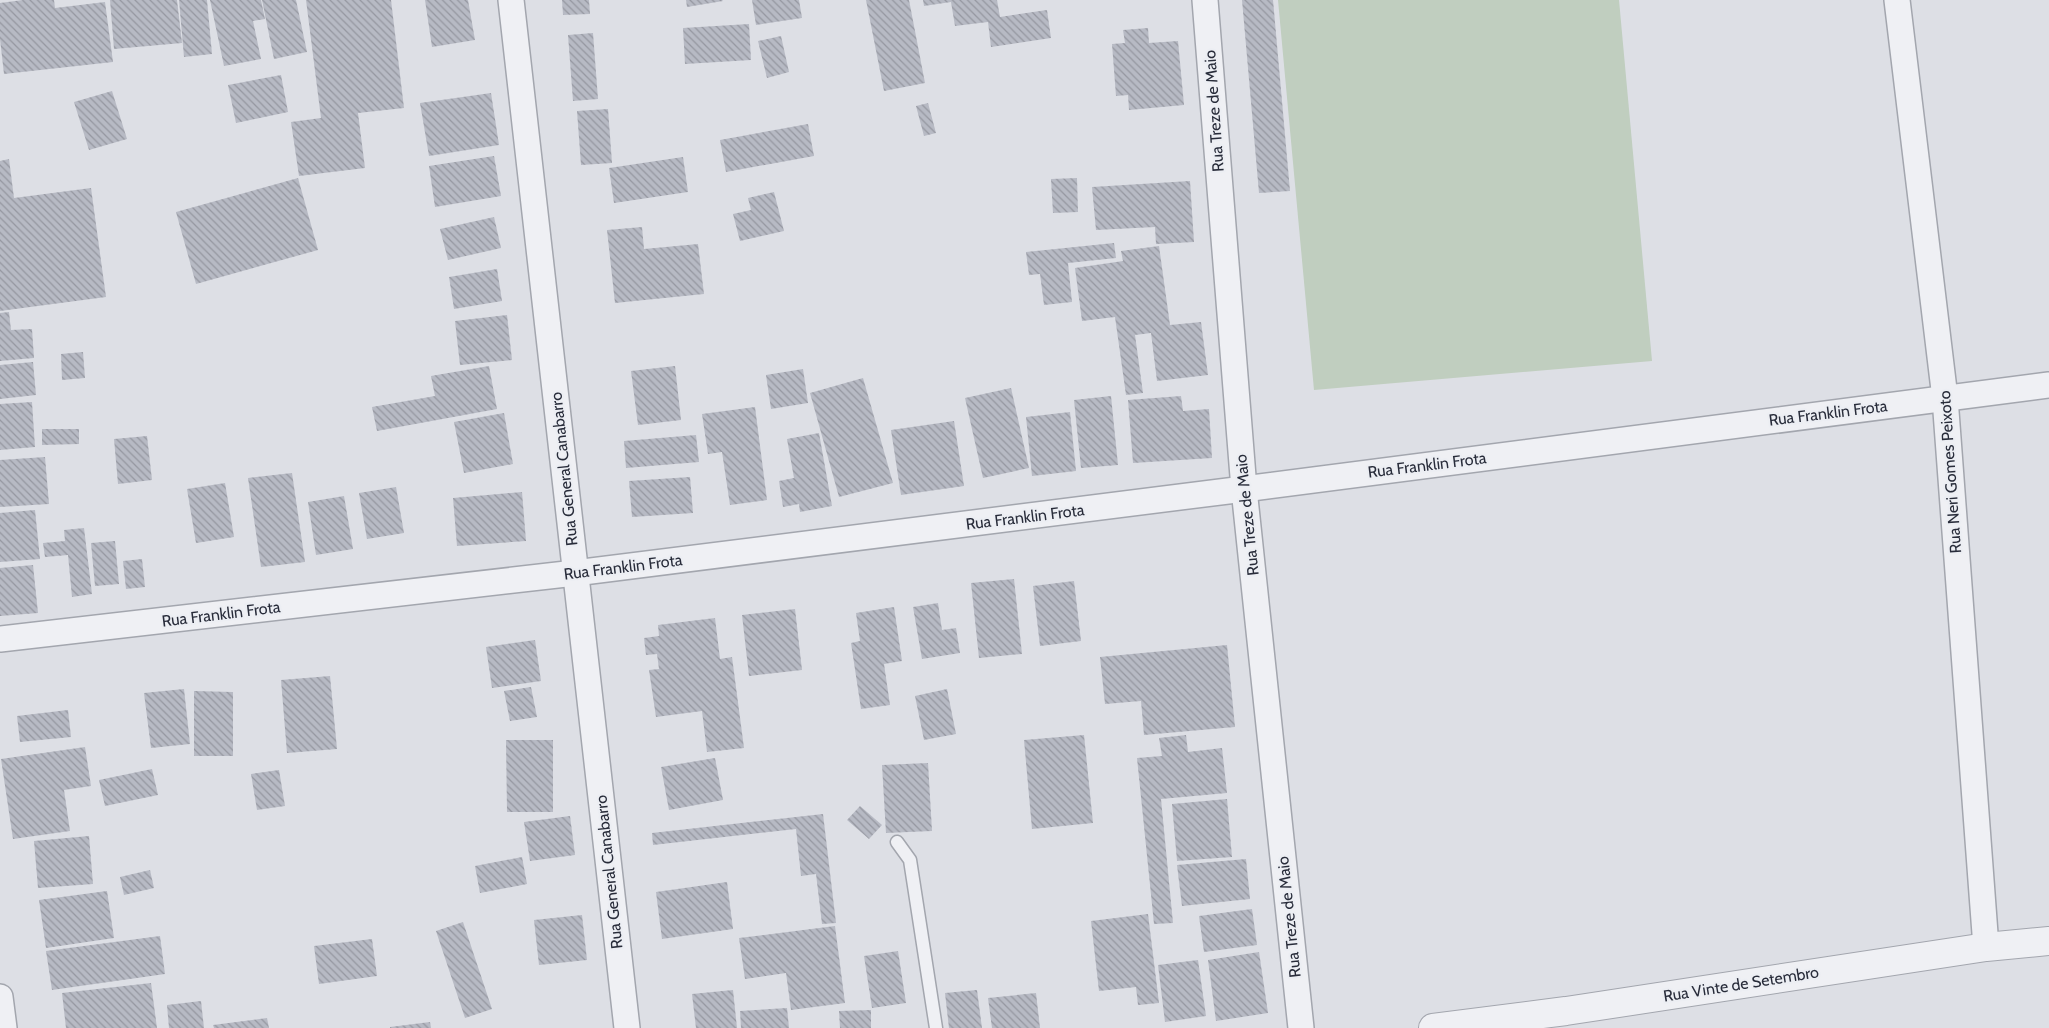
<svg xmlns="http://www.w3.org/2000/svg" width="2049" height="1028" viewBox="0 0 2049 1028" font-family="Cabin,sans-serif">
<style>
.green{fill:#c0cebf}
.building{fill:url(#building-back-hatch)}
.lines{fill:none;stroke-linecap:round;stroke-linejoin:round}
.service-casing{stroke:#a3a6ae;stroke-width:15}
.minor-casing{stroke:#a3a6ae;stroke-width:28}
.tertiary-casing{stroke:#a3a6ae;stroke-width:30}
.service{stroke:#eff0f4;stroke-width:12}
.minor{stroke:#eff0f4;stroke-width:25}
.tertiary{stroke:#eff0f4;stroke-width:28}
.labels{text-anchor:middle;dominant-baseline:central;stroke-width:4.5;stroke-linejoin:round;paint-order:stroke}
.street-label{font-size:16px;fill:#282c3a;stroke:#eceef3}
</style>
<defs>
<pattern id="building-back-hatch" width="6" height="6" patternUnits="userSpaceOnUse" patternTransform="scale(1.25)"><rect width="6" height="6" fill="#b7bac4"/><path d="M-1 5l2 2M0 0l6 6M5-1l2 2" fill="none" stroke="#9597a0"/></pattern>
</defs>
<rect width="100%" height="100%" fill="#dddfe5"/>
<!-- green -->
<polygon class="green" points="1278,0 1619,0 1652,361 1314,390"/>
<!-- building -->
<g class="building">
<polygon points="23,0 54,0 55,8 105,2 113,62 4,74 0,39 0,3"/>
<polygon points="110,0 177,0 182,43 114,49"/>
<polygon points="179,0 207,0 212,54 184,57"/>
<polygon points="210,0 261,0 265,19 253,21 261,59 224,66"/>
<polygon points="262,0 296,0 307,52 274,59"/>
<polygon points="306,0 391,0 404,108 358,113 365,168 299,176 291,122 321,118"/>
<polygon points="425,0 468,0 475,40 432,47"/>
<polygon points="562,0 589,0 590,14 563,15"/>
<polygon points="686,0 722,0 723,1 687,7"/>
<polygon points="752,0 799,0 802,18 756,25"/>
<polygon points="866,0 909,0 925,83 884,91"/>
<polygon points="923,0 997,0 1000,17 1047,10 1051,38 991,47 988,22 955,26 951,2 924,6"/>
<polygon points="1242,0 1273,0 1290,191 1259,193"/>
<polygon points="749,24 751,60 685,64 683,28"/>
<polygon points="1148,28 1149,43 1178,41 1184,105 1129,110 1128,95 1116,96 1112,44 1125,43 1123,30"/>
<polygon points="593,33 598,99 573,101 568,35"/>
<polygon points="781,36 789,72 767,78 758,41"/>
<polygon points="281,75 288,112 236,123 228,85"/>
<polygon points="112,91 127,139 89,150 74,102"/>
<polygon points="491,93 499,145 429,156 420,103"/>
<polygon points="928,103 936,133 924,136 916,106"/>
<polygon points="608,109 612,163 581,165 577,111"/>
<polygon points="808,124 814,156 726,172 720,140"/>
<polygon points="494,156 501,196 435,207 429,166"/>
<polygon points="683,157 688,192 614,203 609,168"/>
<polygon points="9,159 14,198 91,188 106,297 0,311 0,161"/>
<polygon points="298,178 318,250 196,284 176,212"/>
<polygon points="1077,178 1078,212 1053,213 1051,179"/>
<polygon points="1190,181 1194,242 1156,244 1155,227 1096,230 1092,187"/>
<polygon points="774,192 784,231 740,241 733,214 751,210 748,198"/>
<polygon points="494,217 501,248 448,260 440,229"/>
<polygon points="642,227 644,249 698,244 704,294 615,303 607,230"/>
<polygon points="1114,243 1116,258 1068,263 1072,302 1044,305 1040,274 1029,275 1026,252"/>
<polygon points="1159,246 1170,325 1201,322 1208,375 1157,381 1151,333 1135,335 1143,393 1126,395 1115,317 1082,321 1075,268 1123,261 1121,251"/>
<polygon points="497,269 502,301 454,309 449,277"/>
<polygon points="9,312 11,330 32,329 34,358 0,361 0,313"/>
<polygon points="507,315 512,360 460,365 455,321"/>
<polygon points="83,352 85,378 62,380 61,354"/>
<polygon points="33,362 36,395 0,399 0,365"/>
<polygon points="489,366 497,409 377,431 372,407 435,396 431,376"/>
<polygon points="675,366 681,420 638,425 631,371"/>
<polygon points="803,369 808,403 771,409 766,375"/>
<polygon points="863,378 893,483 839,497 810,393"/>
<polygon points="1011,388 1029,468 983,478 965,398"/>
<polygon points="1111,396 1118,465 1081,468 1074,400"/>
<polygon points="1181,396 1183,411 1209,409 1212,458 1133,463 1128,400"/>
<polygon points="32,402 35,447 0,450 0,404"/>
<polygon points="755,407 767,500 730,505 722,452 708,454 702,414"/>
<polygon points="1070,412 1076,471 1032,476 1026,417"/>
<polygon points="504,413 513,464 464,473 454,422"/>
<polygon points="954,421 964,486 901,495 891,430"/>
<polygon points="42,429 79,429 79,444 42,445"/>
<polygon points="819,433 832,506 800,512 799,504 783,507 779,481 794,478 787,439"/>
<polygon points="696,435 699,462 626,468 624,441"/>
<polygon points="147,436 152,480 118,484 114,439"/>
<polygon points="45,457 49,504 0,507 0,460"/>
<polygon points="292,473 305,562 261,567 248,478"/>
<polygon points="690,477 693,513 632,517 629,481"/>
<polygon points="225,483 234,537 196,543 187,489"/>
<polygon points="396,487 404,533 367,539 359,493"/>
<polygon points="522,492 526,541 457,546 453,498"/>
<polygon points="344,496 353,549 316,555 308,502"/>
<polygon points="35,510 40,559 0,562 0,513"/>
<polygon points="84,528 92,594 72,597 68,555 45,557 43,543 65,541 64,530"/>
<polygon points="115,541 119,584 95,586 91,543"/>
<polygon points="142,559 145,587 126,589 123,561"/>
<polygon points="33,565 38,613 0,616 0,568"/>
<polygon points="1014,579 1022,654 979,658 971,583"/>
<polygon points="1074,581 1081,641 1040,646 1033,586"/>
<polygon points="938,603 942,630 956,628 960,653 922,659 913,607"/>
<polygon points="894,607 902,661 884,664 890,705 861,709 851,643 860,641 856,613"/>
<polygon points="795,609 802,670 749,676 742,615"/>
<polygon points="715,618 720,659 732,657 744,748 707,752 702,711 656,717 649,670 659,669 657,654 646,655 644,638 659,636 658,625"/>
<polygon points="535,640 541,681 492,688 486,647"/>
<polygon points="1227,645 1235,727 1144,735 1141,701 1105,704 1100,657"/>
<polygon points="330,676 337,749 287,753 281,680"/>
<polygon points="531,687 537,717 510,721 504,691"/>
<polygon points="184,689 190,744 151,748 144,693"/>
<polygon points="947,689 956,734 924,740 915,696"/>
<polygon points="194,691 233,692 233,756 194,756"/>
<polygon points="68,710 71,737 20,742 17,716"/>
<polygon points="1084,735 1093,823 1032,829 1024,740"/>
<polygon points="1186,735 1188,752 1222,748 1227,793 1161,799 1173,923 1154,924 1137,758 1162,756 1159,738"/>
<polygon points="506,740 553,740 553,812 507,812"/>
<polygon points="85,747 91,786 64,790 70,831 13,839 1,759"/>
<polygon points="715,758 723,800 669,810 661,767"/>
<polygon points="928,763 932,831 886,833 882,765"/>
<polygon points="152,769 158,795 105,806 99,780"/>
<polygon points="279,770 285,806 257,810 251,774"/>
<polygon points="1227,799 1232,857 1177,861 1172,804"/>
<polygon points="860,806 882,825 869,839 847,820"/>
<polygon points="823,814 836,923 822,924 816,874 801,876 796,829 653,845 652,833"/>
<polygon points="570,816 575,855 530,861 524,822"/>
<polygon points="89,836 93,884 38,888 34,841"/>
<polygon points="522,857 527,884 480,893 475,866"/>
<polygon points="1246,859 1250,899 1182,906 1177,865"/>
<polygon points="150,870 154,888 124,895 120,877"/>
<polygon points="727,882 733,929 662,939 656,892"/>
<polygon points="107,891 114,938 46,948 39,900"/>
<polygon points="1252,909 1257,945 1204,952 1199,916"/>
<polygon points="1148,914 1159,1003 1138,1005 1136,987 1099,991 1091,921"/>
<polygon points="582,915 587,960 539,965 534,920"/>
<polygon points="463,922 492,1009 465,1018 436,931"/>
<polygon points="835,926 845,1003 791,1010 786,973 745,979 739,938"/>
<polygon points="160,936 165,974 52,990 46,951"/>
<polygon points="372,939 377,976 319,984 314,946"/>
<polygon points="898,951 906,1003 872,1008 864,956"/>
<polygon points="1259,952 1268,1013 1216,1021 1208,960"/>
<polygon points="1198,960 1206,1016 1165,1022 1158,965"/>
<polygon points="151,983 157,1028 66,1028 62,993"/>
<polygon points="733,990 737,1028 696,1028 692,994"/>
<polygon points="977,990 982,1028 949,1028 945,993"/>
<polygon points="1036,993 1040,1028 992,1028 988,998"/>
<polygon points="201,1001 204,1028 169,1028 167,1005"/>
<polygon points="787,1008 789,1028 741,1028 740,1011"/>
<polygon points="871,1010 871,1028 840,1028 839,1011"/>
<polygon points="267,1018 269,1028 214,1028 213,1025"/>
<polygon points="430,1022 431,1028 390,1028 390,1027"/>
</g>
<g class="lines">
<defs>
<polyline id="service" points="897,842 910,860 936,1028"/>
<g id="minor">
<polyline points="511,0 627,1028"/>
<polyline points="1205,0 1244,489 1301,1028"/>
<polyline points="1897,0 1945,398 1986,947"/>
<polyline points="0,639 575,573 1244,489 2049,385"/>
<polyline points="0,997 4,1028"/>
</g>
<polyline id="tertiary" points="1433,1028 1566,1011 1986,947 2049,941"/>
</defs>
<!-- service casing -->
<use href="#service" class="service-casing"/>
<!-- minor casing -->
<use href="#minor" class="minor-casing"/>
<!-- tertiary casing -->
<use href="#tertiary" class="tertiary-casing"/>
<!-- service -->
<use href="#service" class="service"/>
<!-- minor -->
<use href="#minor" class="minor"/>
<!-- tertiary -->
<use href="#tertiary" class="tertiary"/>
</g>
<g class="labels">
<!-- street labels -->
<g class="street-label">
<text transform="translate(1214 111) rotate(-94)">Rua Treze de Maio</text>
<text transform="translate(1828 413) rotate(-7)">Rua Franklin Frota</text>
<text transform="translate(1427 465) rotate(-7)">Rua Franklin Frota</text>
<text transform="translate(564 469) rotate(-96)">Rua General Canabarro</text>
<text transform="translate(1950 472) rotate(-94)">Rua Neri Gomes Peixoto</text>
<text transform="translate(1247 515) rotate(-96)">Rua Treze de Maio</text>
<text transform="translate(1025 517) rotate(-7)">Rua Franklin Frota</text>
<text transform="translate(623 567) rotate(-7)">Rua Franklin Frota</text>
<text transform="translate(221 614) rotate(-7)">Rua Franklin Frota</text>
<text transform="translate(609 872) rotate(-96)">Rua General Canabarro</text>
<text transform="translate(1289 917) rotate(-96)">Rua Treze de Maio</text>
<text transform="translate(1741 984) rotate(-9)">Rua Vinte de Setembro</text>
</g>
</g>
</svg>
